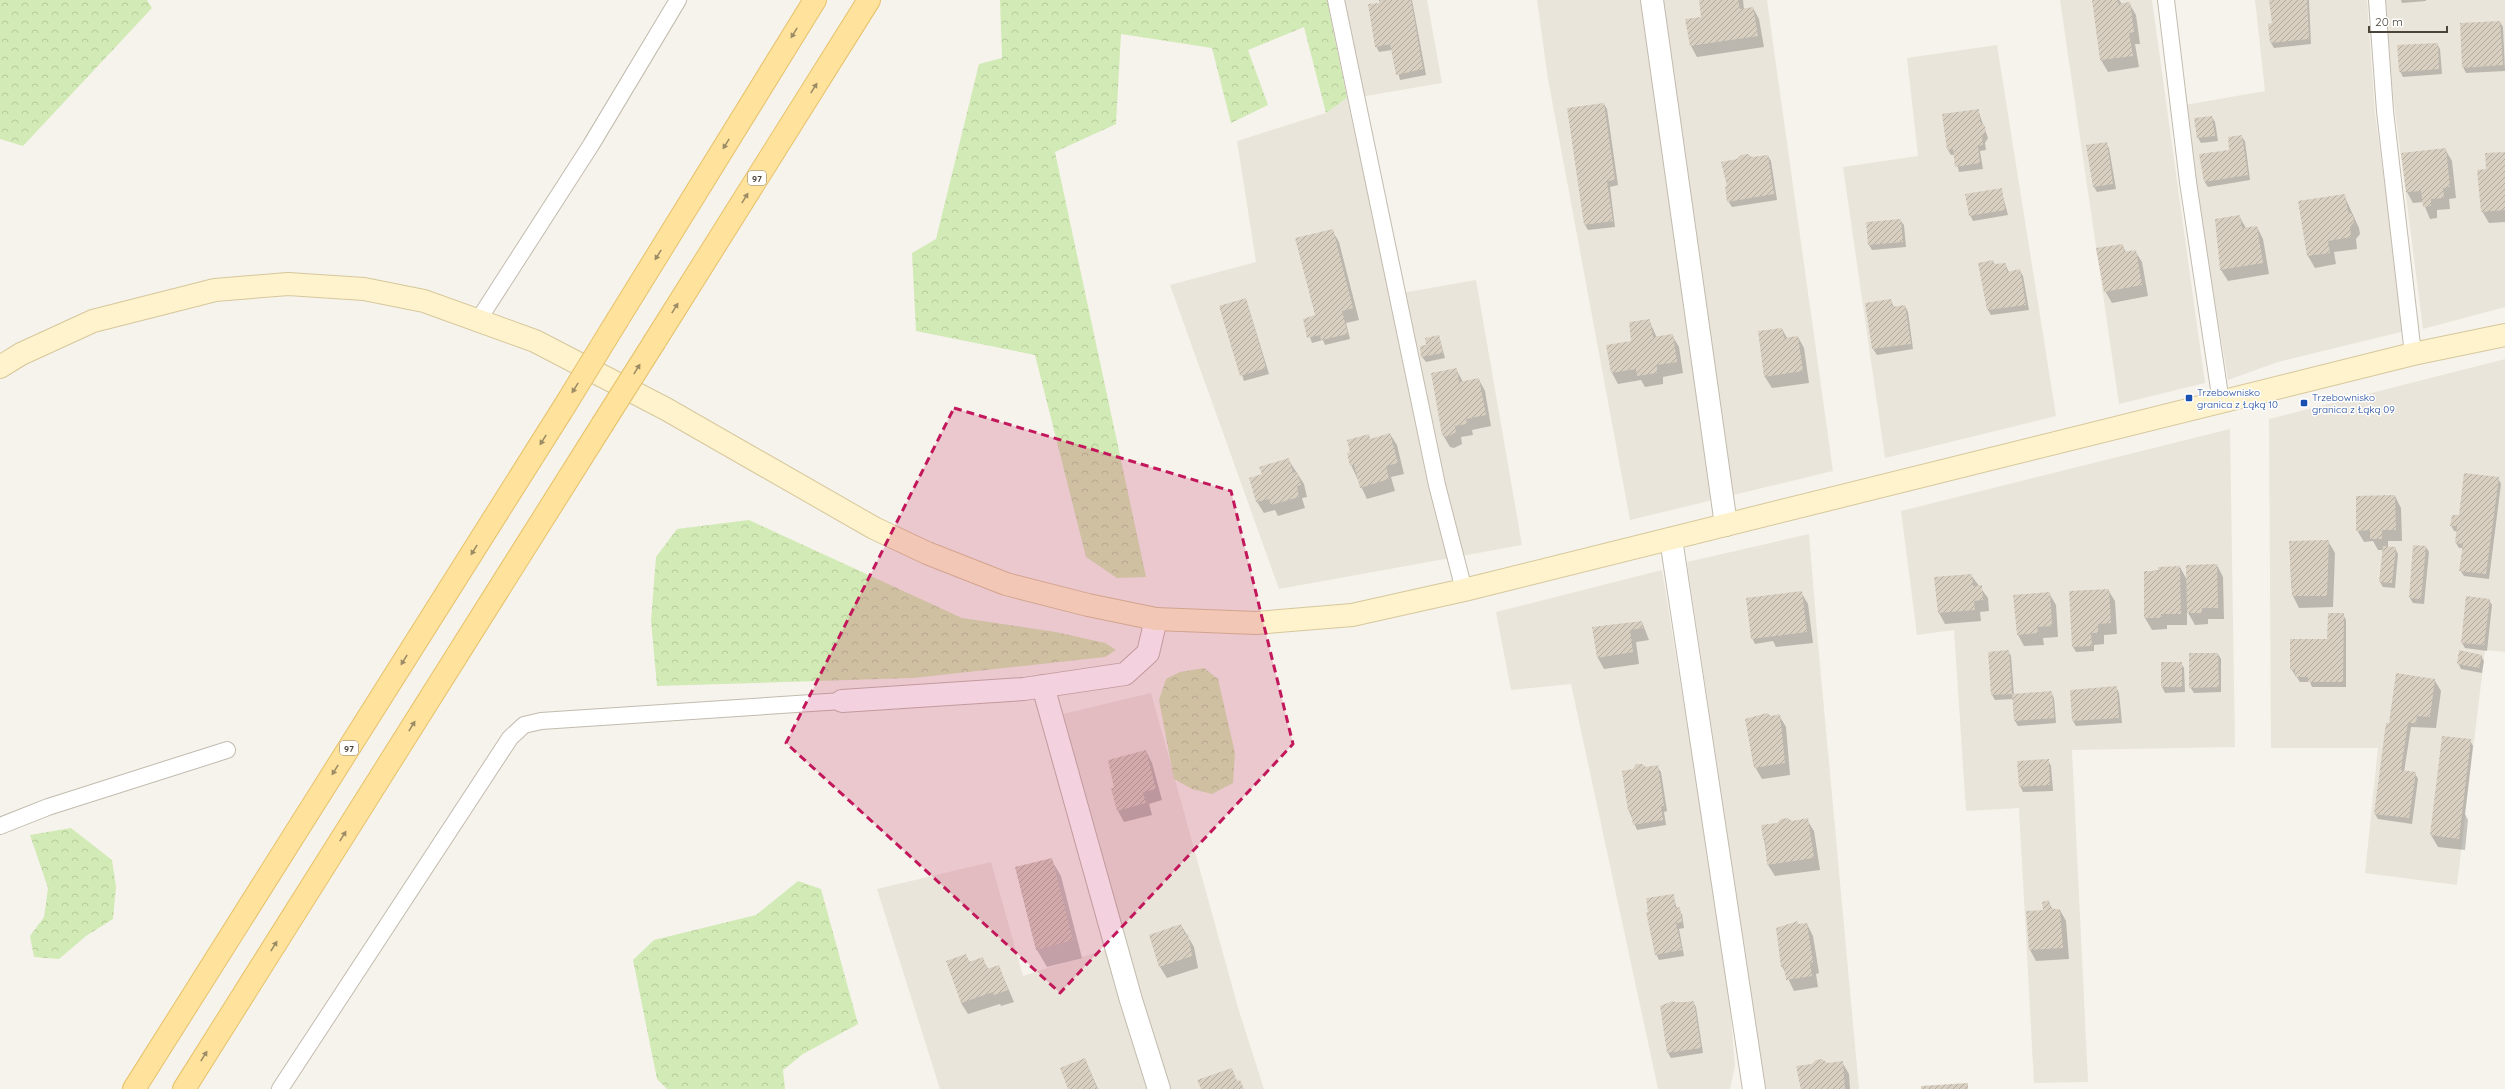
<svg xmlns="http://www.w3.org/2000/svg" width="2505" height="1089" viewBox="0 0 2505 1089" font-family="Quicksand,sans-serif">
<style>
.residential{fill:#eae5da}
.forest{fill:url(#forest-crowns)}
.shadow{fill:#0003}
.building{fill:url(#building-hatch)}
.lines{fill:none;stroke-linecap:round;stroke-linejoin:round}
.lane-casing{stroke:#c2bbae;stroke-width:18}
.street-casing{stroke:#c2bbae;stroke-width:24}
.secondary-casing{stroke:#d6c79b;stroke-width:24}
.primary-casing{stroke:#e6c16a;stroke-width:24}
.lane{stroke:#fff;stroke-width:16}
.street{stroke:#fff;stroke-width:22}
.secondary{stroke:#fff3cd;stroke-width:22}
.primary{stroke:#ffe39c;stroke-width:22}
.primary-bridge-casing{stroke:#e6c16a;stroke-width:24;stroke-linecap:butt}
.primary-bridge{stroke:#ffe39c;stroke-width:22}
.oneway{fill:#9c8c66}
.marked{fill:#c2185b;fill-opacity:0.2;stroke:#c2185b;stroke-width:3;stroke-dasharray:8 5;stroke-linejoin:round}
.transit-dot{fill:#1a4fb4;stroke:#fff;stroke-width:1.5}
.labels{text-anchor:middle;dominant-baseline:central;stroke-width:3;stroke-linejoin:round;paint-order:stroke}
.shield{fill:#fff;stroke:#817c74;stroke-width:1}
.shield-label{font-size:9px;font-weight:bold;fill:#4b4439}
.transit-label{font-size:10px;fill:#164399;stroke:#fff;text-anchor:start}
</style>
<defs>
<pattern id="forest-crowns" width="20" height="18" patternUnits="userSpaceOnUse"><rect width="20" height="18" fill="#d2eab5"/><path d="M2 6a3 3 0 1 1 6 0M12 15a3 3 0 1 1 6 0" fill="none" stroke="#b6ca9c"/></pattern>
<pattern id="building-hatch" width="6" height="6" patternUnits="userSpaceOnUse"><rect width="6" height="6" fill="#d8cfc1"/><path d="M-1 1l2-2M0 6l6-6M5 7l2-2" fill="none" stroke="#b1aa9e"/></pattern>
</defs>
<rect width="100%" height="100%" fill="#f6f3ec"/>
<!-- residential -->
<g class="residential">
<polygon points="1344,0 1427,0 1442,83 1360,97"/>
<polygon points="1537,0 1767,0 1833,471 1630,520 1548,79"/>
<polygon points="2060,0 2152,0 2205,383 2119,404"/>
<polygon points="2255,0 2367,0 2375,114 2405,331 2278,362 2228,380 2205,242 2185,105 2265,91"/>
<polygon points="2386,0 2505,0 2505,307 2423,329 2393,95"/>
<polygon points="1997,45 2056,416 1885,458 1843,167 1918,156 1907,58"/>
<polygon points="1347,98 1390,295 1476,280 1522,545 1279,589 1170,285 1256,262 1237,141 1326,113"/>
<polygon points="2505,359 2505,652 2485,650 2457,885 2365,873 2378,748 2271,748 2269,419"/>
<polygon points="2230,429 2235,747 2072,750 2088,1082 2034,1083 2019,808 1966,811 1954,630 1917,635 1901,511"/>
<polygon points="1809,534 1818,643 1859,1089 1765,1089 1687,562"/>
<polygon points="1662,570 1727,972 1735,1066 1730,1089 1658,1089 1571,684 1511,690 1496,612"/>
<polygon points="1151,693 1239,1011 1264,1089 940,1089 877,889 991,862 1023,976 1126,943 1063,714"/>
</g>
<!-- forest -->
<g class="forest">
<polygon points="0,0 147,0 152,8 23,146 0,139"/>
<polygon points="1000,0 1327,0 1347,98 1326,113 1304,27 1248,50 1268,105 1231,123 1212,48 1121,34 1116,124 1055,152 1146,577 1117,578 1086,557 1035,355 916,331 912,253 936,239 979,64 1002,58"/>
<polygon points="749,520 962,618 1056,632 1105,643 1116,650 1105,657 913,678 657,686 651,621 656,557 677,529"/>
<polygon points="1204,668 1218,679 1235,753 1233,783 1212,794 1192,789 1174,779 1159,700 1166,679 1180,672"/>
<polygon points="71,828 112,860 116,887 113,919 86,936 59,959 34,957 30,936 44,917 48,888 30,835"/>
<polygon points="798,881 821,889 858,1024 803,1054 783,1070 785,1089 667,1089 657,1079 633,960 654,940 756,915"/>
</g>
<!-- shadow -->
<g class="shadow">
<polygon points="1380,0 1412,0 1426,75 1400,80 1392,50 1379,52 1376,46"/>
<polygon points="1701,0 1743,0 1744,9 1753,8 1759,19 1764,47 1697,57 1691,46 1702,18"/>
<polygon points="2093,0 2119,0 2122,4 2129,3 2136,15 2140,44 2135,44 2139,67 2108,72 2101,60"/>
<polygon points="2270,0 2309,0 2311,44 2274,48 2271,43 2273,24"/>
<polygon points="2401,0 2426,0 2426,1 2402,3"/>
<polygon points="2500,22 2503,27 2505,71 2466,73 2463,67"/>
<polygon points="2437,44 2440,49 2442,74 2403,77 2400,71"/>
<polygon points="1604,104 1607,109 1618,185 1610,187 1615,227 1588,230 1585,225 1569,109"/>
<polygon points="1978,110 1988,138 1985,143 1986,150 1980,151 1983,169 1959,172 1955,155 1951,155 1948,150 1944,114"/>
<polygon points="2212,117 2215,122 2218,141 2201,143 2198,138 2195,119"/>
<polygon points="2241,136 2245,141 2250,180 2208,187 2204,181"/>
<polygon points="2106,143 2109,148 2116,189 2097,192 2094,187"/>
<polygon points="2445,149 2452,161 2456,198 2449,199 2450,209 2437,210 2437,218 2430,219 2423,202 2413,203 2407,192"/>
<polygon points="2505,153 2505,222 2489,223 2482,211 2488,170"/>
<polygon points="1768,156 1771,161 1777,200 1732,207 1728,201 1728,187 1738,160"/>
<polygon points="2001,189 2008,215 1973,221 1970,215"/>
<polygon points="2344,195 2359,228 2360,234 2356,239 2357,249 2334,252 2336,264 2315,268 2308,256 2300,202"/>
<polygon points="2239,216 2246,228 2257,227 2263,239 2269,274 2228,281 2221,270"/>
<polygon points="1900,220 1904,225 1906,247 1872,250 1869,245"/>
<polygon points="1332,230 1339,242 1359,320 1346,323 1350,339 1325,345 1323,340 1312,343 1304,320 1317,317"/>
<polygon points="2122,245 2126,252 2135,251 2142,262 2148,296 2112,303 2105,291"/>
<polygon points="1993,261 1995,265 2005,264 2009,272 2020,271 2023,276 2029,310 1991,315 1988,310"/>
<polygon points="1246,299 1269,374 1244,381 1220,306"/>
<polygon points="1891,300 1894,308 1905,306 1908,312 1913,349 1877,355 1873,349 1867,304"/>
<polygon points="1649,320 1657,338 1672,335 1679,347 1683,373 1663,377 1663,384 1645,387 1641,380 1618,384 1612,373"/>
<polygon points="1782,329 1787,338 1798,337 1804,348 1809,383 1772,388 1765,377"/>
<polygon points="1439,336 1445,358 1426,362 1422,357 1427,346"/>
<polygon points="1456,369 1463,382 1479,380 1485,391 1491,426 1472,430 1473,435 1461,437 1462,444 1454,448 1450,447 1443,435"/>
<polygon points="1390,434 1397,445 1404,474 1391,477 1395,491 1367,499 1351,465 1352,453 1368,435 1371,440"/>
<polygon points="1288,459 1304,484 1307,497 1302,498 1305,508 1278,516 1275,510 1264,513 1257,502 1251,478 1263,475"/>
<polygon points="2498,478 2501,484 2489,579 2464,576 2460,570 2463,548 2459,548 2456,543 2458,531 2454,531 2451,525"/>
<polygon points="2395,496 2401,508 2402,541 2388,541 2388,547 2395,548 2398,554 2395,588 2383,587 2380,582 2383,550 2378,550 2373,541 2364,542 2357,530"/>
<polygon points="2328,541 2335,553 2333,607 2299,608 2293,596 2291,584 2290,542"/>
<polygon points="2426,547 2429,552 2424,604 2413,603 2410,598"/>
<polygon points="2217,565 2223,577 2224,619 2208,619 2208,624 2195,625 2187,611 2187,625 2167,625 2167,629 2152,630 2145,618 2145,572 2180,567 2187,580"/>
<polygon points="1971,575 1988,598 1989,611 1980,612 1981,621 1945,624 1939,613"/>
<polygon points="2108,590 2115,601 2117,634 2104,635 2104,644 2094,645 2094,651 2076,652 2073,647 2070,592"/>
<polygon points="1801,592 1808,604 1813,643 1776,647 1773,641 1755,644 1752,638"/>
<polygon points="2049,593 2056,605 2058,637 2043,638 2044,645 2024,646 2018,635"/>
<polygon points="2489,600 2492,605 2487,651 2465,648 2462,643"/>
<polygon points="2343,614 2346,620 2346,687 2312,687 2310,682 2300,682 2291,669 2328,640"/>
<polygon points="1642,622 1649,640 1636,642 1639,664 1604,669 1598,658 1593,628"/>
<polygon points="2008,651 2011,656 2014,695 2051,692 2054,698 2056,723 2018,726 2015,721 2013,699 1995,700 1992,695 1989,652"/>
<polygon points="2218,654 2221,659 2221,692 2194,693 2190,687"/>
<polygon points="2481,656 2484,661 2482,673 2461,669 2458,663"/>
<polygon points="2162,663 2181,663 2184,668 2185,692 2165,693 2162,687"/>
<polygon points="2434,679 2441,691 2436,728 2411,727 2404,772 2415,773 2418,779 2412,824 2378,819 2375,814 2390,724"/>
<polygon points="2116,687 2119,693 2122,723 2076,726 2073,721"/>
<polygon points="1767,714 1771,717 1779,715 1786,727 1790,775 1762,779 1755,767 1758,718 1761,715"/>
<polygon points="2470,740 2473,746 2465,814 2468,820 2465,850 2438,847 2431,835"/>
<polygon points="1146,751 1152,763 1162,800 1149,804 1152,815 1124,822 1118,811 1115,789"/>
<polygon points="2048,760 2051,766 2053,791 2023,792 2020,786"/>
<polygon points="1657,766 1661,772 1667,811 1664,812 1666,825 1637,830 1629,811 1646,768"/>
<polygon points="1807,820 1814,831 1820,870 1775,876 1768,865 1762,826"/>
<polygon points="1051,859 1061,876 1082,958 1047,967 1037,950 1016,868"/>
<polygon points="1673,895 1677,909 1682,914 1684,928 1679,929 1684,956 1659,960 1656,954"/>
<polygon points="2048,901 2053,910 2060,910 2066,921 2069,959 2036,961 2030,950"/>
<polygon points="1797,922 1799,925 1807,924 1813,936 1819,973 1816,974 1818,987 1794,991 1782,966"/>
<polygon points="1181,925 1194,947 1198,968 1167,978 1160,967 1150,935"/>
<polygon points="966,956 970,963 982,959 989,970 999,967 1014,1002 1001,1006 1000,1004 968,1014 961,1003"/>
<polygon points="1693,1002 1696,1007 1703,1053 1671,1058 1668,1053 1661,1006 1668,1003"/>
<polygon points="1085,1059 1098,1089 1069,1089"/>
<polygon points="1842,1062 1849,1074 1850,1089 1801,1089 1797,1067"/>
</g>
<!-- building -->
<g class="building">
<polygon points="1379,0 1411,0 1423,69 1396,75 1390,44 1375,47 1368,4 1379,3"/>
<polygon points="1699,0 1738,0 1740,9 1753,7 1758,36 1690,46 1685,19 1701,17"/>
<polygon points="2092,0 2118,0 2118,4 2130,2 2134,32 2129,33 2133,56 2100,60"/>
<polygon points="2269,0 2307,0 2309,39 2270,43 2268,24 2272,23"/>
<polygon points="2500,21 2503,65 2462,68 2460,23"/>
<polygon points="2438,43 2439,69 2399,72 2397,45"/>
<polygon points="1604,103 1615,180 1607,181 1613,221 1584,225 1567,108"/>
<polygon points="1979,109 1980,122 1985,126 1986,132 1982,137 1983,145 1978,146 1980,163 1955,167 1953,149 1947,150 1942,114"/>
<polygon points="2212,116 2215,136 2197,138 2194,118"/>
<polygon points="2242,135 2248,175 2204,182 2199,154 2229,150 2228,137"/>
<polygon points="2107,142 2113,184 2093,187 2086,145"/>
<polygon points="2446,148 2450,187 2443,188 2444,198 2431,199 2431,206 2423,207 2421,191 2406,192 2401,153"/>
<polygon points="2505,152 2505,210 2481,212 2477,170 2486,169 2485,153"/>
<polygon points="1748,154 1752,157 1768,155 1774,194 1727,202 1725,186 1727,186 1721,162 1737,159 1741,155"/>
<polygon points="2002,188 2005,210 1969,216 1965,194"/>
<polygon points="2345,194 2348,212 2353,215 2354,222 2350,227 2351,237 2328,241 2330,253 2307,256 2298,201"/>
<polygon points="2240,215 2242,228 2257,226 2263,263 2220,270 2215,219"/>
<polygon points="1901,219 1903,242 1868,245 1866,222"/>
<polygon points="1333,229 1353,308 1342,311 1348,334 1321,340 1320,335 1307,338 1303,319 1315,315 1295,238"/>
<polygon points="2123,244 2124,252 2136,250 2142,285 2104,292 2096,248"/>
<polygon points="1993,260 1994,264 2006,263 2007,272 2020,269 2026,305 1987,310 1978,263"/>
<polygon points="1246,298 1266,368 1240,376 1219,306"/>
<polygon points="1891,299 1892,307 1905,305 1911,344 1872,349 1865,303"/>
<polygon points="1650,319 1653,337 1673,334 1677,362 1657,365 1657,373 1637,376 1636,369 1611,373 1606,345 1631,341 1629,322"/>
<polygon points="1782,328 1784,338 1798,336 1803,371 1764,377 1758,331"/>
<polygon points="1439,335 1443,353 1421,357 1420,346 1426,345 1425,338"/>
<polygon points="1457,368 1459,382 1479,378 1486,415 1466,419 1467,424 1455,426 1456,432 1447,437 1442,435 1431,373"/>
<polygon points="1390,433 1398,463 1386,466 1389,479 1360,488 1354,465 1350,466 1347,453 1350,452 1347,440 1369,434 1370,439"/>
<polygon points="1289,458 1293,473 1297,472 1301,485 1297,486 1299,497 1271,505 1269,499 1256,502 1249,478 1262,474 1259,467"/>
<polygon points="2464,473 2499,477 2486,574 2459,571 2463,544 2455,543 2457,526 2450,526 2452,515 2459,515"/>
<polygon points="2395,495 2396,530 2382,530 2382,539 2370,539 2370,530 2356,531 2356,496"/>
<polygon points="2329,540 2327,596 2292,596 2289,541"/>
<polygon points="2413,545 2426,546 2421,599 2409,598"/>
<polygon points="2383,546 2396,547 2392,583 2379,582"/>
<polygon points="2217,564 2218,608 2202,608 2202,613 2187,613 2186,565"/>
<polygon points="2180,566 2181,614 2161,614 2161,618 2144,618 2144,571 2158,571 2158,567"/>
<polygon points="1972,574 1973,586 1982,585 1983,600 1974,601 1975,610 1938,613 1934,577"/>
<polygon points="2109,589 2111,623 2098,624 2098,633 2091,633 2092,646 2072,647 2069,591"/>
<polygon points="1802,591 1807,632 1751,639 1746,598"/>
<polygon points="2050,592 2052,626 2037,627 2038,633 2017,635 2013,595"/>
<polygon points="2466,596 2490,599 2484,645 2461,643"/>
<polygon points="2328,613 2344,613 2343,682 2308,682 2308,677 2295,677 2295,670 2290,670 2290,639 2327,639"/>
<polygon points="1642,621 1643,628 1630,630 1633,652 1597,658 1592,627"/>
<polygon points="2009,650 2012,694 2052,691 2054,718 2014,721 2012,694 1991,695 1988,652"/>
<polygon points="2459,650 2482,655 2479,668 2457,664"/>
<polygon points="2189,653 2218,653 2219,687 2189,688"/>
<rect x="2161" y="662" width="21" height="25"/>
<polygon points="2396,673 2435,679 2430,717 2417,716 2416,724 2408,722 2401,770 2416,772 2409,818 2374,814 2386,723 2389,723"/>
<polygon points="2117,686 2119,718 2072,721 2070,690"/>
<polygon points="1767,713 1771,716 1780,714 1785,763 1754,768 1745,719"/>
<polygon points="2442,736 2471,739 2459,839 2430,835"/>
<polygon points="1146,750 1156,789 1143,792 1146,803 1117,811 1111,788 1114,788 1108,760"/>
<polygon points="2049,759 2050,785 2019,787 2017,761"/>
<polygon points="1636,764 1642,764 1646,767 1658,765 1664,806 1661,806 1663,820 1633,825 1631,811 1628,811 1622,771 1633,769"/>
<polygon points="1788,818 1792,821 1808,818 1814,858 1767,865 1765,840 1763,840 1761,825 1777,823 1781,819"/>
<polygon points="1052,858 1073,940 1036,950 1015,867"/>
<polygon points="1674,894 1675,908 1680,907 1682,922 1676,923 1682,950 1655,955 1646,912 1648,912 1646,898"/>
<polygon points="2049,900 2051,909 2060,909 2063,948 2029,950 2026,911 2043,910 2042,902"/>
<polygon points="1798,921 1798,924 1807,923 1813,962 1810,963 1812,976 1786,980 1784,966 1781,967 1776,928"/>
<polygon points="1181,924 1185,935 1188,934 1192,956 1159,967 1149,935"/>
<polygon points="966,954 969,962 983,957 987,969 999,965 1008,990 994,995 993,992 961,1003 946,961"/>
<polygon points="1673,1001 1677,1003 1694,1001 1701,1048 1667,1053 1660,1006"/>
<polygon points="1085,1058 1097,1089 1068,1089 1060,1068"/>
<polygon points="1822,1059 1827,1063 1843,1061 1845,1089 1801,1089 1796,1066 1812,1064 1816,1060"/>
<polygon points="1232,1068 1237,1081 1240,1080 1244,1089 1201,1089 1197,1080"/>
<polygon points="1968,1083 1968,1089 1921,1089 1921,1086"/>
</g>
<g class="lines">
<defs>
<g id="lane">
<polyline points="1336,0 1437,485 1464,590"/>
<polyline points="2166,0 2188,182 2221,402"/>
<polyline points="2377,0 2385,111 2413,354"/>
<polyline points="479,319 591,145 678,0"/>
<polyline points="0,826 48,807 227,750"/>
<polyline points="280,1089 510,738 524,725 541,721 842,701"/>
</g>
<g id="street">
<polyline points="1652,0 1726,525"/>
<polyline points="1671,539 1754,1089"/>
<polyline points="1043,686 1131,1000 1159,1089"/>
<polyline points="842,701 1024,689 1125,674 1148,653 1156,619"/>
</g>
<polyline id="secondary" points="0,367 21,354 93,321 215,290 288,284 364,289 424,301 535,341 666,409 874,528 927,553 1006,584 1088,605 1156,619 1256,623 1352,615 1464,590 2413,354 2505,335"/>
<g id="primary">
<polyline points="618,319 815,0"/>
<polyline points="655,341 869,0"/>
<polyline points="134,1089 564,407"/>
<polyline points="184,1089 602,425"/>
</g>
</defs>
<!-- lane casing -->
<use href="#lane" class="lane-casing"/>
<!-- street casing -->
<use href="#street" class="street-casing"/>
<!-- secondary casing -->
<use href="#secondary" class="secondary-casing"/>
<!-- primary casing -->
<use href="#primary" class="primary-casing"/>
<!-- lane -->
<use href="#lane" class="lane"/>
<!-- street -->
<use href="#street" class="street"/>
<!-- secondary -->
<use href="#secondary" class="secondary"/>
<!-- primary -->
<use href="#primary" class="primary"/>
<defs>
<g id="primary-bridge">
<polyline points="564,407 618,319"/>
<polyline points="602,425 655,341"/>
</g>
</defs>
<!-- primary-bridge casing -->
<use href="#primary-bridge" class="primary-bridge-casing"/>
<!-- primary-bridge -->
<use href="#primary-bridge" class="primary-bridge"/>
</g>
<!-- one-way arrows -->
<defs><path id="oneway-solid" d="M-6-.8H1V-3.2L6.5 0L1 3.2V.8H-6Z"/></defs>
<g class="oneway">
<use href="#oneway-solid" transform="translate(794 33) rotate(122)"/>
<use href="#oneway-solid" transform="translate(814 88) rotate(-58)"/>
<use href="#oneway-solid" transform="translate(726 144) rotate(122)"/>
<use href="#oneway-solid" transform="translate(745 198) rotate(-58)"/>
<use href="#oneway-solid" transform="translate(658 255) rotate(122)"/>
<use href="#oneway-solid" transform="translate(675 308) rotate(-58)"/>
<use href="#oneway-solid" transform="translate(637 369) rotate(-58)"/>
<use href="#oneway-solid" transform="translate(575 388) rotate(122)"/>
<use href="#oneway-solid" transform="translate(543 440) rotate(122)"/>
<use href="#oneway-solid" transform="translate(474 550) rotate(122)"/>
<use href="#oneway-solid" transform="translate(404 660) rotate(122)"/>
<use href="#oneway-solid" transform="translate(412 726) rotate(-58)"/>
<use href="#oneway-solid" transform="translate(335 770) rotate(122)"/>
<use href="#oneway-solid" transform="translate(343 836) rotate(-58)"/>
<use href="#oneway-solid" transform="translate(274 946) rotate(-58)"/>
<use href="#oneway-solid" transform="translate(204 1056) rotate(-58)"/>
</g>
<!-- marked area -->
<path class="marked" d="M954,408l277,83 62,253 -233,249 -274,-250z"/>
<!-- markers -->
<g class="transit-dot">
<rect x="2185" y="394" width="8" height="8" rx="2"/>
<rect x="2300" y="399" width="8" height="8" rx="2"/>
</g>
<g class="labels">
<!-- shield labels -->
<g class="shield">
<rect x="748" y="171" width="18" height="14" rx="3"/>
<rect x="340" y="741" width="18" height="14" rx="3"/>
</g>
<g class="shield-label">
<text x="757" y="178">97</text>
<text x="349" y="748">97</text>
</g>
<!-- transit labels -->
<g class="transit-label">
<text x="2197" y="392">Trzebownisko<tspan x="2197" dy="12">granica z Łąką 10</tspan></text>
<text x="2312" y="397">Trzebownisko<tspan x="2312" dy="12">granica z Łąką 09</tspan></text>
</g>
</g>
<!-- scale -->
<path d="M2369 26v6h78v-6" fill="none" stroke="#4b4439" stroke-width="2"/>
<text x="2375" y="26" font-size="12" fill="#4b4439" stroke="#ffffff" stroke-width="3" paint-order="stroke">20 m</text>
</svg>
